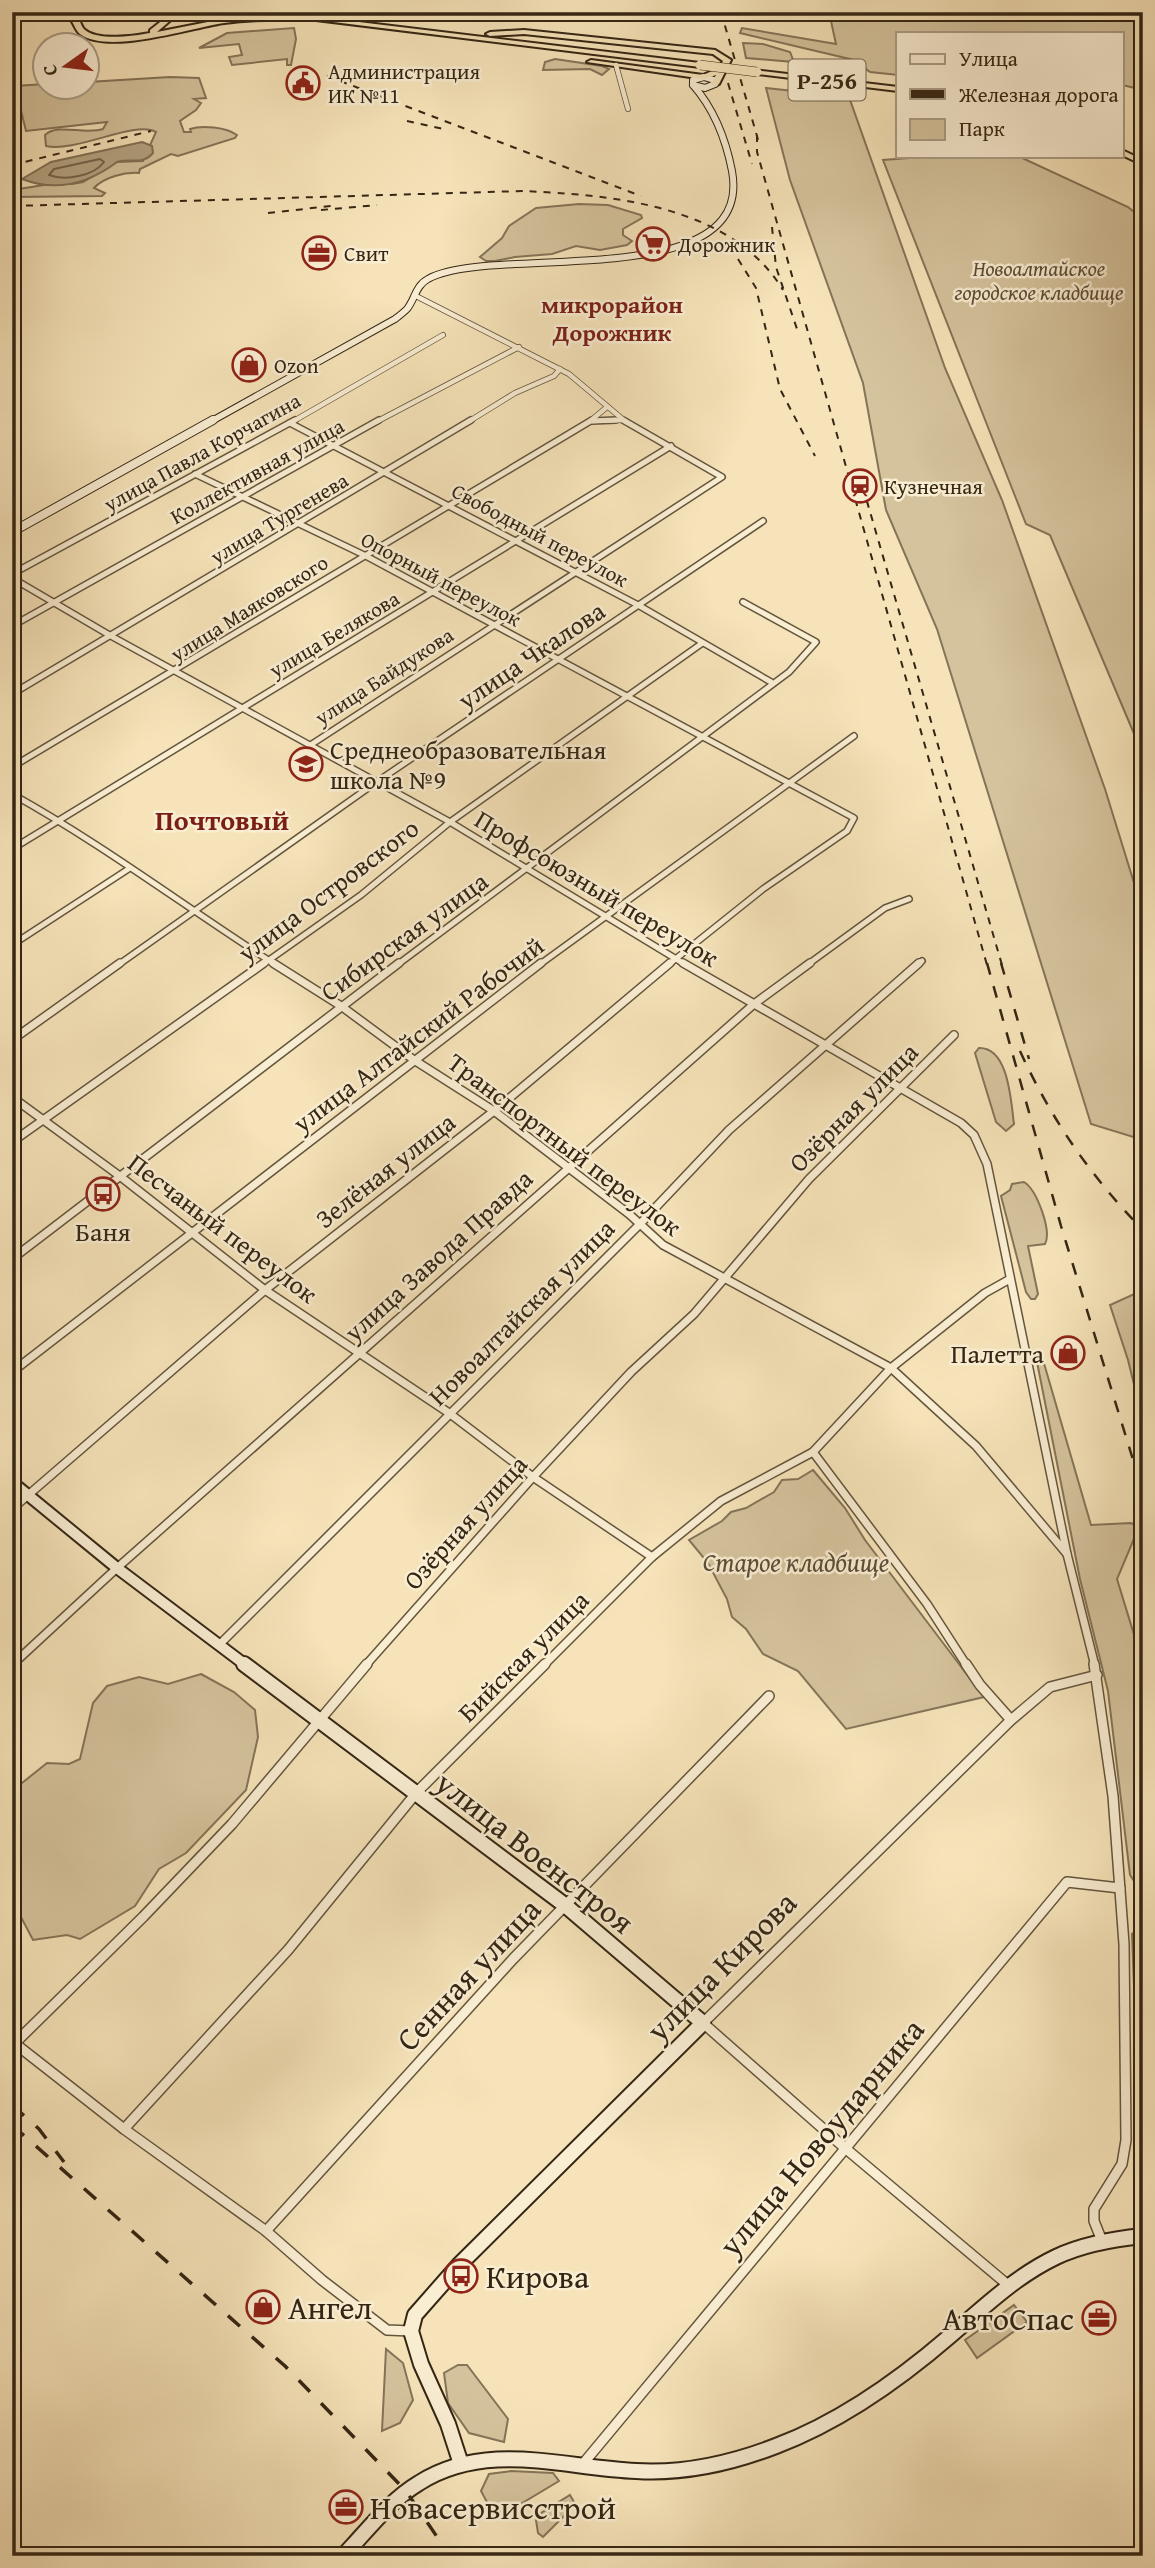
<svg xmlns="http://www.w3.org/2000/svg" width="1155" height="2568" viewBox="0 0 1155 2568" font-family="'Gentium Book Plus',serif">
<style>
.green{fill:#d5c39d;stroke:#847458;stroke-width:2}
.water{fill:#b4a381;stroke:#817155;stroke-width:2}
.lines{fill:none;stroke-linecap:round;stroke-linejoin:round}
.shore{stroke:#74644a;stroke-width:2}
.street-far3-casing{stroke:#64553d;stroke-width:6}
.street-far2-casing{stroke:#64553d;stroke-width:8}
.street-far1-casing{stroke:#64553d;stroke-width:10}
.street-casing{stroke:#64553d;stroke-width:12}
.secondary-far3-casing{stroke:#342614;stroke-width:8}
.secondary-far2-casing{stroke:#342614;stroke-width:10}
.secondary-far1-casing{stroke:#342614;stroke-width:14}
.secondary-casing{stroke:#342614;stroke-width:18}
.highway-casing{stroke:#342614;stroke-width:4}
.street-far3{stroke:#f9edd2;stroke-width:4.5}
.street-far2{stroke:#f9edd2;stroke-width:5}
.street-far1{stroke:#f9edd2;stroke-width:7}
.street{stroke:#f9edd2;stroke-width:9}
.secondary-far3{stroke:#f9edd2;stroke-width:6}
.secondary-far2{stroke:#f9edd2;stroke-width:8}
.secondary-far1{stroke:#f9edd2;stroke-width:10}
.secondary{stroke:#f9edd2;stroke-width:14}
.highway{fill:#f6e3b9;fill-rule:evenodd}
.rail-far2{stroke:#342614;stroke-width:2;stroke-dasharray:7 7;stroke-linecap:butt}
.rail-far1{stroke:#342614;stroke-width:2.5;stroke-dasharray:12 12;stroke-linecap:butt}
.rail{stroke:#342614;stroke-width:3.5;stroke-dasharray:16 16;stroke-linecap:butt}
.highway-bridge-casing{stroke:#342614;stroke-width:10;stroke-linecap:butt}
.highway-bridge{stroke:#f6e3b9;stroke-width:9}
.labels{text-anchor:middle;dominant-baseline:central;stroke-width:5;stroke-linejoin:round;paint-order:stroke}
.far-poi-label{font-size:21px;fill:#342614;stroke:#f9edd2;text-anchor:start}
.far-park-label{font-size:21px;font-style:italic;fill:#5c4d36;stroke:#f9edd2}
.far-street-label{font-size:21px;fill:#342614;stroke:#f9edd2}
.shield{fill:#f9edd2;stroke:#6f624d;stroke-width:2}
.shield-label{font-size:24px;font-weight:bold;fill:#342614}
.far-quarter-label{font-size:24px;font-weight:bold;fill:#7a1f14;stroke:#f9edd2}
.street-label{font-size:26px;fill:#342614;stroke:#f9edd2}
.poi-label{font-size:26px;fill:#342614;stroke:#f9edd2;text-anchor:start}
.park-label{font-size:26px;font-style:italic;fill:#5c4d36;stroke:#f9edd2}
.neighbourhood-label{font-size:28px;font-weight:bold;fill:#7a1f14;stroke:#f9edd2}
.near-street-label{font-size:32px;fill:#342614;stroke:#f9edd2}
.near-poi-label{font-size:32px;fill:#342614;stroke:#f9edd2;text-anchor:start}
</style>
<rect width="100%" height="100%" fill="#f6e3b9"/>
<filter id="stains"><feTurbulence type="fractalNoise" baseFrequency=".00286" numOctaves="4"/><feColorMatrix values="0 0 0 0 .2 0 0 0 0 .09 0 0 0 0 .02 0 0 0 .5 -.17"/></filter>
<radialGradient id="worn" r=".72"><stop offset=".6" stop-color="#630" stop-opacity="0"/><stop offset="1" stop-color="#630" stop-opacity=".3"/></radialGradient>
<!-- green -->
<g class="green">
<polygon points="829,12 1143,12 1143,90 1122,85 1122,33 898,33 898,75 870,72 854,60 740,33 742,28 836,44"/>
<polygon points="294,28 296,39 291,65 287,65 287,59 232,65 229,57 242,55 239,44 199,48 227,33"/>
<polygon points="743,43 763,44 790,52 794,62 746,58"/>
<polygon points="555,59 602,66 609,69 602,75 590,69 543,70 545,62"/>
<path d="M170,77l29,1 7,20 -12,1 7,4 -5,7 -16,11 4,11h7l-1,-3c12,-4 36,-2 47,6l-2,3 -57,18 -7,-2 -31,15 -1,4c-14,-1 -35,4 -45,15l11,5 -3,3 -90,1v-10l7,2 31,-5h22l11,-2 34,-20 26,-1 13,-29c-22,-12 -80,21 -110,14l-1,-11c13,-12 39,0 58,-6l4,-7 -81,9 -11,-45 30,-2 1,4h42v-6z"/>
<polygon points="766,88 849,97 945,368 1002,500 1105,789 1143,912 1143,1140 1091,1124 937,629 886,510 863,383 790,180"/>
<polygon points="936,156 1018,156 1128,207 1143,219 1143,755 1050,535 1026,524 883,160"/>
<polygon points="579,204 608,205 641,215 642,218 623,229 623,235 632,241 627,245 600,250 576,246 552,254 515,257 495,261 486,261 480,257 502,238 509,226 536,208"/>
<path d="M979,1048c30,-1 32,55 35,76l-8,7 -10,-9 -21,-69z"/>
<path d="M1024,1182c13,8 28,49 21,62l-17,2 10,48 -3,5h-4l-5,-7 -25,-96 9,-6 2,-6z"/>
<polygon points="1143,1290 1143,1421 1128,1360 1110,1305"/>
<polygon points="1041,1353 1091,1525 1131,1523 1139,1527 1117,1579 1143,1664 1143,1895 1130,1875 1108,1691 1080,1579 1037,1362"/>
<polygon points="813,1470 845,1508 865,1540 984,1697 846,1729 798,1671 763,1654 746,1629 732,1617 727,1599 708,1563 689,1540 722,1521 731,1512 746,1508 774,1492 782,1480 798,1479"/>
<polygon points="201,1674 234,1692 255,1710 258,1737 246,1790 186,1853 159,1869 135,1906 80,1939 67,1935 33,1940 12,1900 12,1791 47,1763 69,1764 80,1759 93,1703 107,1686 139,1677 168,1684"/>
<polygon points="1138,1929 1143,1933 1143,2012 1135,2011 1132,1934"/>
<polygon points="1014,2305 1027,2322 977,2358 965,2340"/>
<polygon points="386,2349 403,2363 413,2400 400,2423 382,2431"/>
<polygon points="458,2365 467,2365 508,2419 504,2442 469,2433 448,2403 444,2373"/>
<polygon points="511,2471 553,2473 559,2481 504,2514 488,2504 481,2491 489,2474"/>
<polygon points="570,2495 574,2502 567,2513 543,2537 538,2533 536,2520 541,2513"/>
</g>
<!-- water -->
<path class="water" d="M142,142l10,4 1,7c-10,12 -22,5 -36,9 -28,21 -59,31 -95,17l29,-17z"/>
<g class="lines">
<!-- shore -->
<path class="shore" d="M100,159l4,3c-10,14 -39,19 -55,13l5,-6z"/>
<defs>
<g id="street-far3">
<polyline points="616,65 628,109"/>
<polyline points="414,295 569,374 626,422"/>
<polyline points="592,421 623,420"/>
<polyline points="292,422 443,335"/>
<polyline points="376,422 519,347"/>
<polyline points="468,422 515,393 554,376 560,369"/>
<polyline points="589,422 607,407"/>
</g>
<g id="street-far2">
<polyline points="592,421 616,420"/>
<polyline points="290,423 638,605 771,682"/>
<polyline points="195,474 364,555 854,818 847,831 763,889 668,965"/>
<polyline points="12,574 295,420"/>
<polyline points="12,578 111,636 450,822 686,965"/>
<polyline points="12,626 379,420"/>
<polyline points="12,694 471,420"/>
<polyline points="312,744 722,477 623,420"/>
<polyline points="12,767 592,420"/>
<path d="M12,794c92,51 176,115 264,171"/>
<polyline points="12,849 671,446"/>
<polyline points="12,945 130,868"/>
<polyline points="118,965 378,781 763,521"/>
<polyline points="262,965 361,895 450,822 701,644"/>
<polyline points="397,965 789,672 816,642 743,602"/>
<polyline points="539,965 854,736"/>
<polyline points="807,965 885,908 909,899"/>
<polyline points="917,965 922,961"/>
</g>
<g id="street-far1">
<polyline points="273,963 341,1006 414,1060 494,1111 629,1214 663,1245 891,1368 976,1446 1067,1554"/>
<polyline points="683,963 961,1123 974,1135 987,1164 1067,1554 1095,1666"/>
<polyline points="12,1040 120,963"/>
<polyline points="12,1097 121,1177 265,1290 449,1413 533,1477 652,1557"/>
<polyline points="12,1142 264,963"/>
<polyline points="12,1259 399,963"/>
<polyline points="12,1372 541,963"/>
<polyline points="813,1452 927,1604 967,1666"/>
<polyline points="12,1509 265,1290 494,1111 670,963"/>
<polyline points="220,1644 639,1225 729,1130 919,963"/>
<polyline points="12,1665 117,1568 754,1004 810,963"/>
<polyline points="365,1666 533,1477 631,1372 694,1314 809,1179 954,1035"/>
<polyline points="543,1666 652,1557 721,1501 813,1452 891,1368 985,1293 1010,1279"/>
</g>
<g id="street">
<polyline points="966,1664 980,1685 1011,1720"/>
<polyline points="1094,1664 1113,1796 1124,1944 1126,2140 1122,2164 1094,2209 1094,2221 1102,2241"/>
<polyline points="13,2042 124,2129 266,2231 322,2280 387,2330 411,2331"/>
<polyline points="15,2043 143,1917 232,1824 367,1664"/>
<polyline points="124,2129 288,1950 417,1792 545,1664"/>
<polyline points="266,2231 513,1959 769,1696"/>
<polyline points="1008,2285 845,2148 703,2023 1011,1720 1050,1687 1097,1675"/>
<polyline points="582,2465 1067,1882 1120,1888"/>
</g>
<g id="secondary-far3">
<polygon points="704,77 714,80 715,84 705,88 693,85 693,80"/>
<path d="M210,422l185,-103c4,-3 9,-7 12,-10 8,-10 9,-24 21,-30 64,-36 327,17 304,-108 -6,-31 -18,-62 -39,-86"/>
</g>
<polyline id="secondary-far2" points="12,532 213,420"/>
<polyline id="secondary-far1" points="12,1482 117,1568 247,1666"/>
<g id="secondary">
<polyline points="244,1664 566,1906 703,2023 459,2265 415,2315 411,2331 421,2364 448,2424 461,2464"/>
<path d="M343,2556c24,-25 46,-55 76,-73 68,-43 144,-15 217,-12 48,3 96,-8 140,-25 64,-24 123,-66 174,-110 34,-29 66,-60 106,-79 27,-13 57,-18 87,-21"/>
</g>
<g id="highway">
<path d="M75,12h8l-4,8c2,3 3,8 6,10 13,11 49,6 65,3v-3l14,-11 -3,-7h8l3,7 -15,13 66,-13 44,-3 4,2 -4,2c-14,0 -29,1 -43,3 -33,5 -116,32 -144,11 -4,-3 -6,-10 -9,-14z"/>
<polygon points="251,12 276,12 700,63 704,65 700,67"/>
<polygon points="524,30 715,50 731,60 719,84 715,86 711,84 716,75 704,79 587,62 591,60 703,75 719,68 723,61 713,54 524,34 490,36 486,34 490,32"/>
<polygon points="754,70 898,87 898,91 757,74 753,72"/>
<polygon points="1122,150 1143,160 1143,165 1122,155"/>
</g>
</defs>
<!-- street-far3 casing -->
<use href="#street-far3" class="street-far3-casing"/>
<!-- street-far2 casing -->
<use href="#street-far2" class="street-far2-casing"/>
<!-- street-far1 casing -->
<use href="#street-far1" class="street-far1-casing"/>
<!-- street casing -->
<use href="#street" class="street-casing"/>
<!-- secondary-far3 casing -->
<use href="#secondary-far3" class="secondary-far3-casing"/>
<!-- secondary-far2 casing -->
<use href="#secondary-far2" class="secondary-far2-casing"/>
<!-- secondary-far1 casing -->
<use href="#secondary-far1" class="secondary-far1-casing"/>
<!-- secondary casing -->
<use href="#secondary" class="secondary-casing"/>
<!-- highway casing -->
<use href="#highway" class="highway-casing"/>
<!-- street-far3 -->
<use href="#street-far3" class="street-far3"/>
<!-- street-far2 -->
<use href="#street-far2" class="street-far2"/>
<!-- street-far1 -->
<use href="#street-far1" class="street-far1"/>
<!-- street -->
<use href="#street" class="street"/>
<!-- secondary-far3 -->
<use href="#secondary-far3" class="secondary-far3"/>
<!-- secondary-far2 -->
<use href="#secondary-far2" class="secondary-far2"/>
<!-- secondary-far1 -->
<use href="#secondary-far1" class="secondary-far1"/>
<!-- secondary -->
<use href="#secondary" class="secondary"/>
<!-- highway -->
<use href="#highway" class="highway"/>
<!-- rail-far2 -->
<g class="rail-far2">
<polyline points="721,12 759,143"/>
<polyline points="327,76 641,196"/>
<polyline points="728,83 752,164"/>
<polyline points="407,121 448,130"/>
<polyline points="757,135 757,152 987,965"/>
<polyline points="12,165 151,131"/>
<path d="M12,206l511,-15c90,4 208,14 260,99"/>
<polyline points="321,210 377,205"/>
<polyline points="268,213 331,206"/>
<polyline points="772,227 776,267 797,329"/>
<polyline points="738,259 756,288 780,389 815,456"/>
<polyline points="859,474 1002,965"/>
</g>
<!-- rail-far1 -->
<g class="rail-far1">
<polyline points="987,963 1061,1226 1143,1492"/>
<polyline points="1001,963 1029,1059"/>
<path d="M1020,1051c31,68 71,126 123,179"/>
</g>
<!-- rail -->
<g class="rail">
<polyline points="12,2105 39,2129 64,2162"/>
<polyline points="12,2125 285,2366 406,2491 450,2556"/>
</g>
<defs>
<polyline id="highway-bridge" points="700,65 757,72"/>
</defs>
<!-- highway-bridge casing -->
<use href="#highway-bridge" class="highway-bridge-casing"/>
<!-- highway-bridge -->
<use href="#highway-bridge" class="highway-bridge"/>
</g>
<!-- icons -->
<defs>
<symbol id="civic-ring" viewBox="-11 -11 22 22"><circle r="9.5" fill="#f9edd2" stroke="#8f2418" stroke-width="1.5"/><path d="M-.6-6.5H3V-4.5H.6V-3L4-1V1h2V6H-6V1h2V-1L-.6-3ZM-1.2 2.5V6h2.4V2.5Z" fill="#8f2418"/></symbol>
<symbol id="supermarket-ring" viewBox="-11 -11 22 22"><circle r="9.5" fill="#f9edd2" stroke="#8f2418" stroke-width="1.5"/><path d="M-6-5.5h2.5l.6 2H6L4.5 2H-2.5L-4.4-4H-6ZM-1.5 3.2a1.3 1.3 0 1 0 .1 0ZM3 3.2a1.3 1.3 0 1 0 .1 0Z" fill="#8f2418"/></symbol>
<symbol id="office-ring" viewBox="-11 -11 22 22"><circle r="9.5" fill="#f9edd2" stroke="#8f2418" stroke-width="1.5"/><path d="M-6-3h4V-5.5h4V-3h4V5H-6ZM-1-4.5V-3h2v-1.5ZM-6 0V1H6V0Z" fill="#8f2418"/></symbol>
<symbol id="shop-ring" viewBox="-11 -11 22 22"><circle r="9.5" fill="#f9edd2" stroke="#8f2418" stroke-width="1.5"/><path d="M-5-2.5h2.3a2.7 3.5 0 0 1 5.4 0H5L5.5 6h-11ZM-1.5-2.5h3a1.5 2.3 0 0 0-3 0Z" fill="#8f2418"/></symbol>
<symbol id="station-ring" viewBox="-11 -11 22 22"><circle r="9.5" fill="#f9edd2" stroke="#8f2418" stroke-width="1.5"/><path d="M-3-6H3Q5-6 5-4V2Q5 4 3 4L4.5 6H3L1.5 4h-3L-3 6H-4.5L-3 4Q-5 4-5 2V-4Q-5-6-3-6ZM-3.5-4v3h7v-3ZM-3.5 1v1.5H-2V1ZM2 1v1.5H3.5V1Z" fill="#8f2418"/></symbol>
<symbol id="school-ring" viewBox="-11 -11 22 22"><circle r="9.5" fill="#f9edd2" stroke="#8f2418" stroke-width="1.5"/><path d="M0-5L7-2L0 1L-7-2ZM-4 1L0 2.5L4 1V4Q0 6-4 4Z" fill="#8f2418"/></symbol>
<symbol id="bus-ring" viewBox="-11 -11 22 22"><circle r="9.5" fill="#f9edd2" stroke="#8f2418" stroke-width="1.5"/><path d="M-5-6H5V4H4V6H2V4H-2V6H-4V4H-5ZM-3.5-4V0h7V-4ZM-3.5 1.2v1.5H-2V1.2ZM2 1.2v1.5H3.5V1.2Z" fill="#8f2418"/></symbol>
</defs>
<g fill-rule="evenodd">
<use href="#civic-ring" x="284" y="64" width="38" height="38"/>
<use href="#supermarket-ring" x="634" y="225" width="38" height="38"/>
<use href="#office-ring" x="300" y="234" width="38" height="38"/>
<use href="#shop-ring" x="230" y="346" width="38" height="38"/>
<use href="#station-ring" x="841" y="467" width="38" height="38"/>
<use href="#school-ring" x="287" y="745" width="38" height="38"/>
<use href="#bus-ring" x="84" y="1175" width="38" height="38"/>
<use href="#shop-ring" x="1049" y="1334" width="38" height="38"/>
<use href="#bus-ring" x="442" y="2257" width="38" height="38"/>
<use href="#shop-ring" x="244" y="2288" width="38" height="38"/>
<use href="#office-ring" x="1080" y="2299" width="38" height="38"/>
<use href="#office-ring" x="327" y="2488" width="38" height="38"/>
</g>
<g class="labels">
<!-- far-poi labels -->
<g class="far-poi-label">
<text x="328" y="71">Администрация<tspan x="328" dy="24">ИК №11</tspan></text>
<text x="678" y="244">Дорожник</text>
<text x="344" y="253">Свит</text>
<text x="274" y="365">Ozon</text>
<text x="884" y="486">Кузнечная</text>
</g>
<!-- far-park labels -->
<g class="far-park-label">
<text x="1039" y="268">Новоалтайское<tspan x="1039" dy="24">городское кладбище</tspan></text>
</g>
<!-- far-street labels -->
<g class="far-street-label">
<text transform="translate(202 452) rotate(-29)">улица Павла Корчагина</text>
<text transform="translate(257 471) rotate(-29)">Коллективная улица</text>
<text transform="translate(279 518) rotate(-31)">улица Тургенева</text>
<text transform="translate(540 535) rotate(28)">Свободный переулок</text>
<text transform="translate(441 579) rotate(28)">Опорный переулок</text>
<text transform="translate(249 608) rotate(-32)">улица Маяковского</text>
<text transform="translate(334 634) rotate(-31)">улица Белякова</text>
<text transform="translate(384 676) rotate(-33)">улица Байдукова</text>
</g>
<!-- shield labels -->
<rect class="shield" x="788.5" y="59.5" width="77" height="41" rx="5"/>
<g class="shield-label">
<text x="827" y="80">Р-256</text>
</g>
<!-- far-quarter labels -->
<g class="far-quarter-label">
<text x="612" y="304">микрорайон<tspan x="612" dy="28">Дорожник</tspan></text>
</g>
<!-- street labels -->
<g class="street-label">
<text transform="translate(531 655) rotate(-34)">улица Чкалова</text>
<text transform="translate(597 888) rotate(31)">Профсоюзный переулок</text>
<text transform="translate(328 890) rotate(-37)">улица Островского</text>
<text transform="translate(404 936) rotate(-36)">Сибирская улица</text>
<text transform="translate(418 1034) rotate(-37)">улица Алтайский Рабочий</text>
<text transform="translate(853 1107) rotate(-45)">Озёрная улица</text>
<text transform="translate(565 1144) rotate(37)">Транспортный переулок</text>
<text transform="translate(385 1170) rotate(-38)">Зелёная улица</text>
<text transform="translate(223 1228) rotate(37)">Песчаный переулок</text>
<text transform="translate(438 1255) rotate(-42)">улица Завода Правда</text>
<text transform="translate(521 1312) rotate(-45)">Новоалтайская улица</text>
<text transform="translate(465 1522) rotate(-48)">Озёрная улица</text>
<text transform="translate(523 1656) rotate(-45)">Бийская улица</text>
</g>
<!-- poi labels -->
<g class="poi-label">
<text x="330" y="749">Среднеобразовательная<tspan x="330" dy="30">школа №9</tspan></text>
<text x="103" y="1231" text-anchor="middle">Баня</text>
<text x="1044" y="1353" text-anchor="end">Палетта</text>
</g>
<!-- park labels -->
<g class="park-label">
<text x="796" y="1561">Старое кладбище</text>
</g>
<!-- neighbourhood labels -->
<g class="neighbourhood-label">
<text x="222" y="819">Почтовый</text>
</g>
<!-- near-street labels -->
<g class="near-street-label">
<text transform="translate(535 1852) rotate(38)">улица Военстроя</text>
<text transform="translate(721 1966) rotate(-45)">улица Кирова</text>
<text transform="translate(468 1974) rotate(-47)">Сенная улица</text>
<text transform="translate(821 2137) rotate(-50)">улица Новоударника</text>
</g>
<!-- near-poi labels -->
<g class="near-poi-label">
<text x="486" y="2276">Кирова</text>
<text x="288" y="2307">Ангел</text>
<text x="1074" y="2318" text-anchor="end">АвтоСпас</text>
<text x="370" y="2507">Новасервисстрой</text>
</g>
</g>
<!-- margin -->
<rect width="1155" height="2568" fill="none" stroke="#f6e3b9" stroke-width="42"/>
<rect x="14" y="14" width="1127" height="2540" fill="none" stroke="#342614" stroke-width="3.5"/>
<rect x="21" y="21" width="1113" height="2526" fill="none" stroke="#342614" stroke-width="2"/>
<!-- legend -->
<rect x="896" y="32" width="228" height="126" fill="#f9edd2" stroke="#aa9d86" stroke-width="2"/>
<rect x="910" y="54" width="35" height="10" fill="#f9edd2" stroke="#aa9d86" stroke-width="2"/>
<text x="959" y="66" font-size="21" fill="#342614">Улица</text>
<rect x="910" y="89" width="35" height="10" fill="#342614" stroke="#aa9d86" stroke-width="2"/>
<text x="959" y="102" font-size="21" fill="#342614">Железная дорога</text>
<rect x="910" y="119" width="35" height="21" fill="#d5c39d" stroke="#aa9d86" stroke-width="2"/>
<text x="959" y="136" font-size="21" fill="#342614">Парк</text>
<!-- north arrow -->
<g transform="translate(66 66) rotate(256)"><circle r="33" fill="#f9edd2" stroke="#aa9d86" stroke-width="2"/>
<path d="M0-5L12 26L0 18L-12 26Z" fill="#8f2418"/>
<text y="-10" font-size="19" font-weight="bold" text-anchor="middle" fill="#342614">С</text>
</g>
<rect width="100%" height="100%" filter="url(#stains)"/>
<rect width="100%" height="100%" fill="url(#worn)"/>
</svg>
